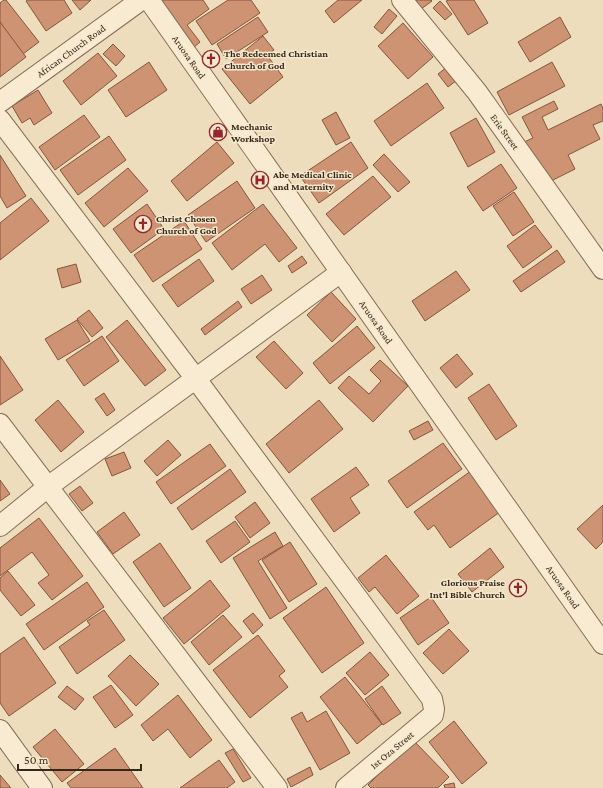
<svg xmlns="http://www.w3.org/2000/svg" width="603" height="788" viewBox="0 0 603 788" font-family="'Crimson Pro',serif">
<style>
.building{fill:#ce9372;stroke:#86553c}
.lines{fill:none;stroke-linecap:round;stroke-linejoin:round}
.street-casing{stroke:#876d56;stroke-width:22}
.street{stroke:#f9ebd1;stroke-width:20}
.labels{text-anchor:middle;dominant-baseline:central;stroke-width:3;stroke-linejoin:round;paint-order:stroke}
.street-label{font-size:10px;fill:#36271b;stroke:#f6e8cd}
.poi-label{font-size:10px;font-weight:bold;fill:#36271b;stroke:#f6e8cd;text-anchor:start}
</style>
<rect width="100%" height="100%" fill="#eeddbd"/>
<!-- building -->
<g class="building">
<polygon points="4,0 6,0 39,42 23,54 0,24 0,3"/>
<polygon points="28,0 64,0 72,13 46,31 26,1"/>
<polygon points="72,0 91,0 80,10"/>
<polygon points="160,0 203,0 209,9 187,25 200,42 193,48"/>
<polygon points="228,0 251,0 260,13 212,45 196,21"/>
<polygon points="338,0 362,0 334,23 325,11"/>
<polygon points="416,0 431,0 432,1 417,12 411,4"/>
<polygon points="449,0 474,0 488,23 468,35 446,1"/>
<polygon points="440,1 452,14 445,20 433,8"/>
<polygon points="389,9 397,16 382,34 374,27"/>
<polygon points="258,17 268,32 226,59 217,44"/>
<polygon points="560,17 571,37 530,62 518,42"/>
<polygon points="0,22 26,57 0,77"/>
<polygon points="403,23 433,57 408,79 378,46"/>
<polygon points="263,36 274,50 267,55 283,77 250,104 222,69"/>
<polygon points="113,44 125,56 116,66 103,54"/>
<polygon points="98,53 117,76 81,105 63,81"/>
<polygon points="149,62 167,90 126,117 108,90"/>
<polygon points="552,62 565,86 509,115 497,92"/>
<polygon points="447,67 457,80 448,87 438,74"/>
<polygon points="427,83 444,108 391,146 374,121"/>
<polygon points="38,90 52,113 34,125 30,118 22,123 12,106"/>
<polygon points="554,101 558,109 542,117 548,130 601,104 603,108 603,121 593,125 600,139 568,155 575,169 545,184 524,142 533,138 522,117"/>
<polygon points="336,112 350,138 336,145 322,120"/>
<polygon points="84,115 100,137 55,170 39,147"/>
<polygon points="476,118 495,152 468,167 450,133"/>
<polygon points="109,136 126,160 78,195 60,170"/>
<polygon points="217,142 234,163 187,201 171,181"/>
<polygon points="351,142 368,168 319,203 300,176"/>
<polygon points="384,154 410,182 398,192 373,165"/>
<polygon points="0,155 26,196 7,208 0,196"/>
<polygon points="501,164 517,188 483,211 467,187"/>
<polygon points="128,168 148,191 104,227 85,203"/>
<polygon points="373,176 391,197 344,235 326,214"/>
<polygon points="237,181 255,208 206,242 188,215"/>
<polygon points="514,192 534,222 513,236 493,206"/>
<polygon points="31,198 49,221 0,260 0,223"/>
<polygon points="147,204 164,229 131,253 113,229"/>
<polygon points="263,204 297,248 279,262 265,244 232,270 212,243"/>
<polygon points="184,221 202,249 153,282 134,255"/>
<polygon points="535,225 552,247 523,268 507,246"/>
<polygon points="557,250 565,262 521,292 513,281"/>
<polygon points="302,256 307,263 292,273 288,266"/>
<polygon points="199,259 214,281 178,307 162,285"/>
<polygon points="76,264 81,282 62,288 57,269"/>
<polygon points="456,271 470,290 425,321 412,301"/>
<polygon points="262,275 272,290 251,304 241,289"/>
<polygon points="331,292 356,319 332,342 307,315"/>
<polygon points="238,301 242,307 205,335 201,329"/>
<polygon points="89,310 103,328 92,337 77,319"/>
<polygon points="77,320 90,341 58,360 45,339"/>
<polygon points="127,320 166,370 145,386 106,337"/>
<polygon points="357,326 375,348 330,384 313,363"/>
<polygon points="102,336 119,361 84,386 66,360"/>
<polygon points="274,341 303,373 286,389 256,357"/>
<polygon points="457,354 473,374 456,388 440,368"/>
<polygon points="0,356 23,390 0,405"/>
<polygon points="380,360 408,386 373,422 338,388 349,376 369,394 381,381 370,370"/>
<polygon points="489,384 517,426 496,440 468,398"/>
<polygon points="104,393 115,410 107,416 95,399"/>
<polygon points="58,400 84,432 61,452 35,420"/>
<polygon points="319,400 343,429 289,473 266,444"/>
<polygon points="428,421 433,430 414,440 409,431"/>
<polygon points="168,440 181,455 157,476 144,461"/>
<polygon points="443,443 462,469 407,508 388,481"/>
<polygon points="210,444 226,466 171,504 156,482"/>
<polygon points="124,452 131,468 112,476 105,459"/>
<polygon points="356,467 369,485 350,498 360,513 334,532 311,499"/>
<polygon points="475,468 504,509 450,548 434,525 428,530 414,512"/>
<polygon points="230,469 246,492 192,530 177,508"/>
<polygon points="0,480 10,494 0,501"/>
<polygon points="80,486 93,503 82,511 69,494"/>
<polygon points="255,502 270,523 250,538 235,517"/>
<polygon points="603,505 603,542 596,549 577,529"/>
<polygon points="124,512 140,535 113,554 97,532"/>
<polygon points="39,518 83,576 52,600 38,583 49,575 32,552 0,576 0,548"/>
<polygon points="235,521 250,542 221,563 206,541"/>
<polygon points="275,532 283,546 258,561 287,608 270,619 233,558"/>
<polygon points="290,542 317,584 289,602 262,560"/>
<polygon points="160,543 191,588 164,607 133,562"/>
<polygon points="490,548 504,567 472,592 458,574"/>
<polygon points="386,555 419,596 397,614 375,587 369,592 358,578"/>
<polygon points="8,571 35,605 21,616 0,590 0,578"/>
<polygon points="210,580 230,606 184,644 163,618"/>
<polygon points="87,582 104,607 44,650 26,624"/>
<polygon points="326,587 364,643 322,673 283,618"/>
<polygon points="431,597 449,623 418,645 400,618"/>
<polygon points="104,610 125,640 77,674 59,647 90,625 87,621"/>
<polygon points="253,613 263,625 253,634 243,621"/>
<polygon points="223,615 242,637 209,665 191,642"/>
<polygon points="449,629 469,651 443,674 423,653"/>
<polygon points="258,635 285,671 279,676 288,687 250,718 213,670"/>
<polygon points="24,637 56,683 9,716 0,703 0,654"/>
<polygon points="370,652 389,675 365,695 346,673"/>
<polygon points="130,655 159,684 136,706 108,676"/>
<polygon points="345,677 382,724 357,744 320,697"/>
<polygon points="111,685 133,715 115,728 93,697"/>
<polygon points="67,686 84,699 75,710 58,697"/>
<polygon points="382,686 401,713 383,725 365,699"/>
<polygon points="178,695 212,740 190,758 168,729 153,741 141,725"/>
<polygon points="326,711 350,753 320,770 291,718 302,712 307,722"/>
<polygon points="454,721 487,763 462,784 429,742"/>
<polygon points="55,729 84,764 62,782 33,747"/>
<polygon points="413,740 449,777 438,788 371,788 368,785"/>
<polygon points="115,748 143,788 71,788 67,783"/>
<polygon points="233,749 251,778 243,782 225,753"/>
<polygon points="219,760 235,782 227,788 180,788"/>
<polygon points="310,767 313,775 291,787 287,779"/>
<polygon points="0,775 11,788 0,788"/>
<polygon points="454,783 455,788 445,788 444,785"/>
</g>
<g class="lines">
<defs>
<g id="street">
<polyline points="149,0 603,644"/>
<polyline points="402,0 477,92 603,269"/>
<polyline points="0,102 141,0"/>
<polyline points="0,120 196,379 432,699 434,709 433,715 346,788"/>
<polyline points="0,424 277,788"/>
<polyline points="0,526 49,486 341,272"/>
<polyline points="0,730 42,788"/>
</g>
</defs>
<!-- street casing -->
<use href="#street" class="street-casing"/>
<!-- street -->
<use href="#street" class="street"/>
</g>
<!-- icons -->
<defs>
<symbol id="church-ring" viewBox="-11 -11 22 22"><circle r="9.5" fill="#f6e8cd" stroke="#97252c" stroke-width="1.5"/><path d="M-1.2-6h2.4v3.5h3.3v2.4h-3.3V6h-2.4V-.1h-3.3v-2.4h3.3Z" fill="#97252c"/></symbol>
<symbol id="shop-ring" viewBox="-11 -11 22 22"><circle r="9.5" fill="#f6e8cd" stroke="#97252c" stroke-width="1.5"/><path d="M-5-2.5h2.3a2.7 3.5 0 0 1 5.4 0H5L5.5 6h-11ZM-1.5-2.5h3a1.5 2.3 0 0 0-3 0Z" fill="#97252c"/></symbol>
<symbol id="hospital-ring" viewBox="-11 -11 22 22"><circle r="9.5" fill="#f6e8cd" stroke="#97252c" stroke-width="1.5"/><path d="M-5-5h3v3.5h4V-5h3V5h-3V1.5h-4V5h-3Z" fill="#97252c"/></symbol>
</defs>
<g fill-rule="evenodd">
<use href="#church-ring" x="201" y="49" width="20" height="20"/>
<use href="#shop-ring" x="208" y="122" width="20" height="20"/>
<use href="#hospital-ring" x="250" y="170" width="20" height="20"/>
<use href="#church-ring" x="133" y="214" width="20" height="20"/>
<use href="#church-ring" x="508" y="578" width="20" height="20"/>
</g>
<g class="labels">
<!-- street labels -->
<g class="street-label">
<text transform="translate(71 51) rotate(-36)">African Church Road</text>
<text transform="translate(189 57) rotate(55)">Aruosa Road</text>
<text transform="translate(505 132) rotate(54)">Erie Street</text>
<text transform="translate(376 322) rotate(55)">Aruosa Road</text>
<text transform="translate(563 587) rotate(55)">Aruosa Road</text>
<text transform="translate(392 750) rotate(-40)">1st Oza Street</text>
</g>
<!-- poi labels -->
<g class="poi-label">
<text x="224" y="53">The Redeemed Christian<tspan x="224" dy="12">Church of God</tspan></text>
<text x="231" y="126">Mechanic<tspan x="231" dy="12">Workshop</tspan></text>
<text x="273" y="174">Abe Medical Clinic<tspan x="273" dy="12">and Maternity</tspan></text>
<text x="156" y="218">Christ Chosen<tspan x="156" dy="12">Church of God</tspan></text>
<text x="505" y="582" text-anchor="end">Glorious Praise<tspan x="505" dy="12">Int'l Bible Church</tspan></text>
</g>
</g>
<!-- scale -->
<path d="M18 764v6h123v-6" fill="none" stroke="#36271b" stroke-width="2"/>
<text x="24" y="764" font-size="12" fill="#36271b" stroke="#f6e8cd" stroke-width="3" paint-order="stroke">50 m</text>
</svg>
